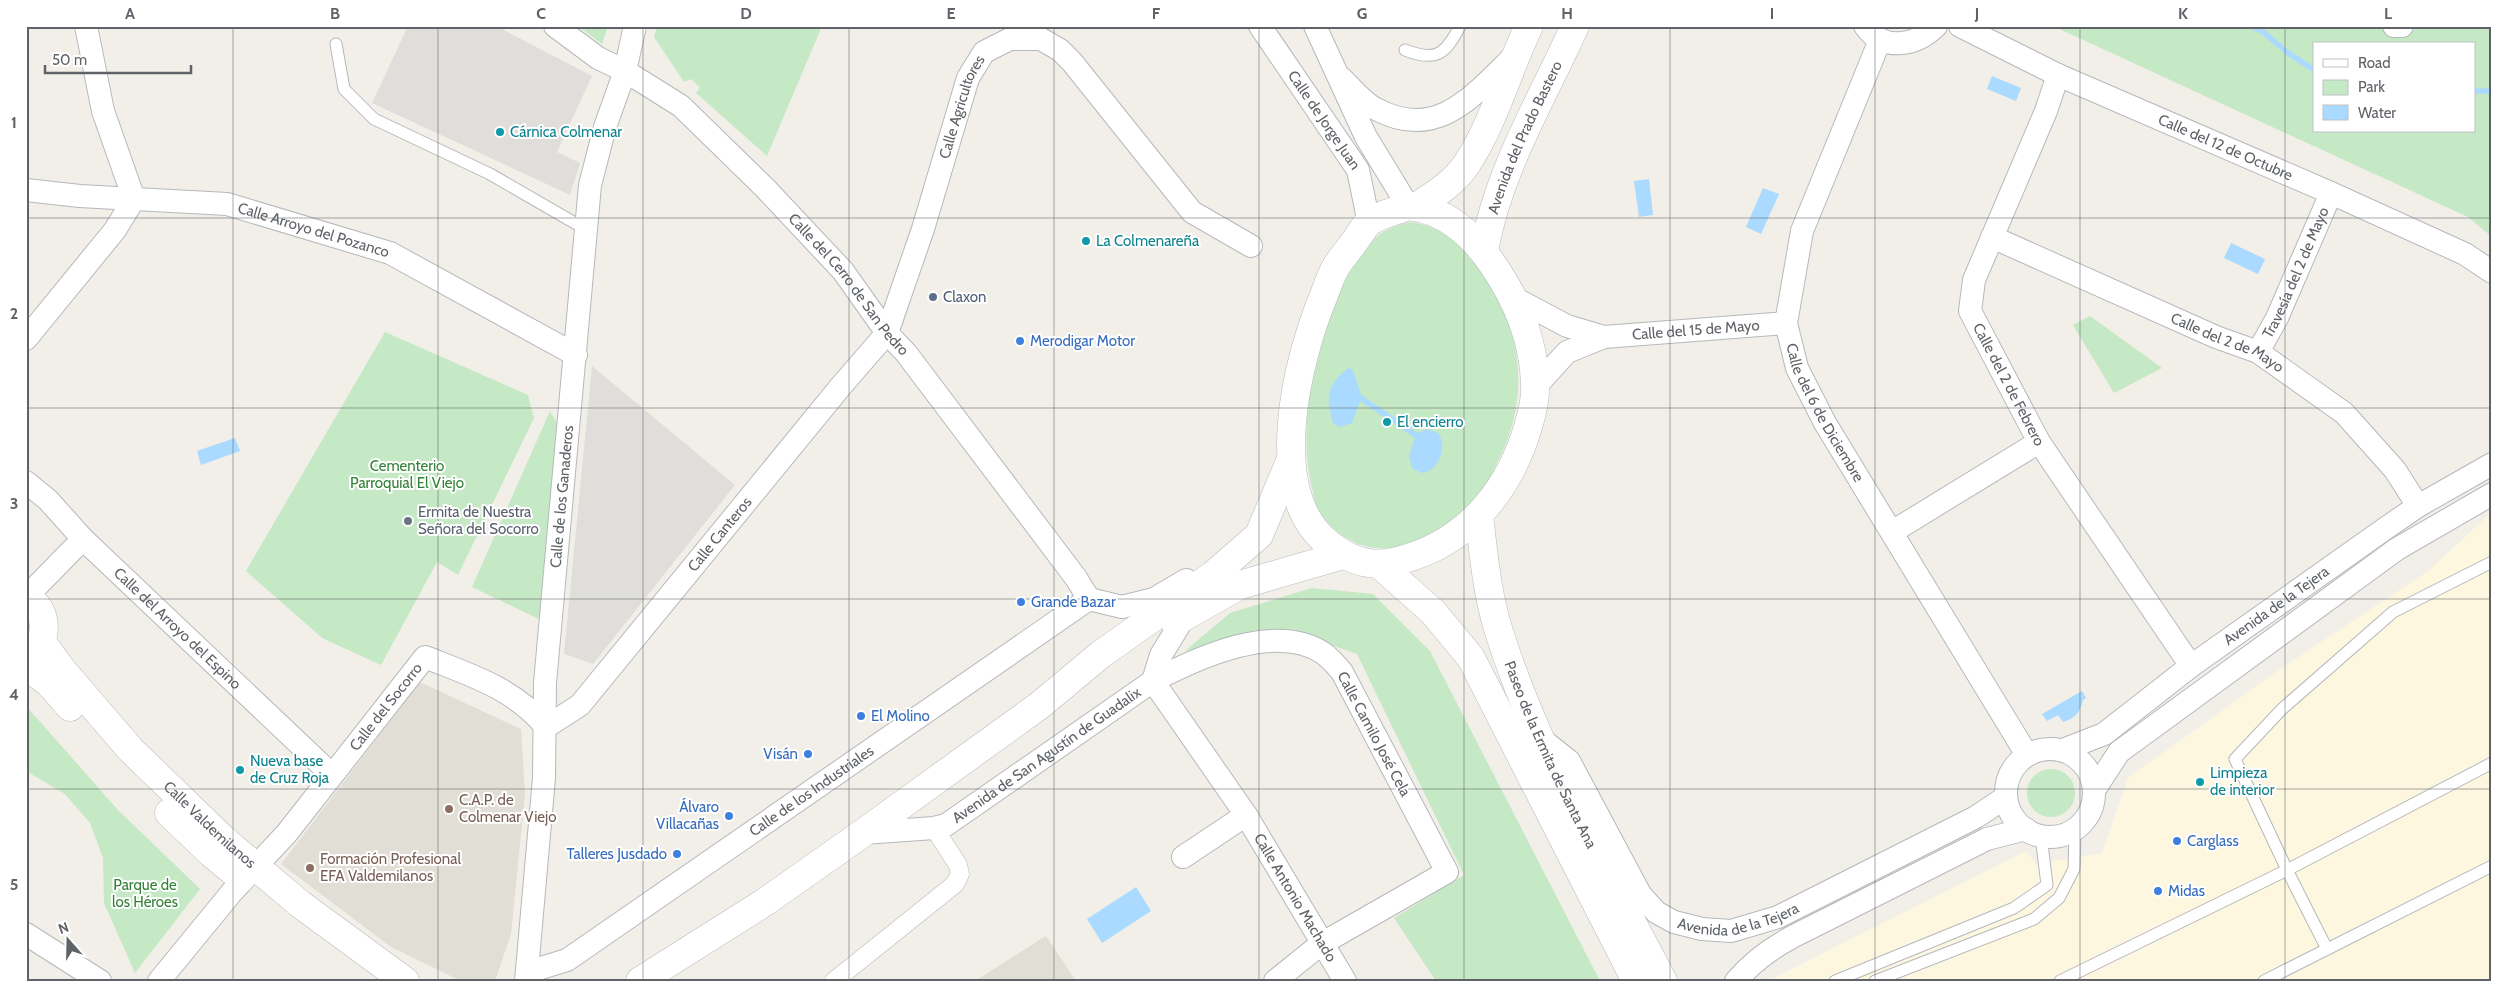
<svg xmlns="http://www.w3.org/2000/svg" width="2518" height="1007" viewBox="0 0 2518 1007" font-family="Cabin,sans-serif">
<style>
.commercial{fill:#fef7e0}
.industrial{fill:#e0deda}
.education{fill:#e1ded6}
.green{fill:#c5e8c5;fill-rule:evenodd}
.water{fill:#aadaff}
.lines{fill:none;stroke-linecap:round;stroke-linejoin:round}
.stream{stroke:#aadaff;stroke-width:5.5}
.service-casing{stroke:#b5b8bc;stroke-width:13}
.pedestrian-casing{stroke:#b5b8bc;stroke-width:19}
.minor-casing{stroke:#b5b8bc;stroke-width:24}
.secondary-casing{stroke:#b6babf;stroke-width:29}
.service{stroke:#fff;stroke-width:11}
.pedestrian{stroke:#fff;stroke-width:18}
.minor{stroke:#fff;stroke-width:22}
.secondary{stroke:#fff;stroke-width:28}
.grid{fill:none;stroke:#5f6368;stroke-width:1;stroke-opacity:0.55}
.culture-dot{fill:#0f9aa8;stroke:#fff;stroke-width:2}
.service-dot{fill:#5c6f8a;stroke:#fff;stroke-width:2}
.shop-dot{fill:#3f7fe0;stroke:#fff;stroke-width:2}
.worship-dot{fill:#6b7280;stroke:#fff;stroke-width:2}
.education-dot{fill:#8d6e63;stroke:#fff;stroke-width:2}
.labels{text-anchor:middle;dominant-baseline:central;stroke-width:4;stroke-linejoin:round;paint-order:stroke}
.street-label{font-size:15px;fill:#5f6368;stroke:#fff}
.culture-label{font-size:15px;fill:#0d838f;stroke:#fff;text-anchor:start}
.service-label{font-size:15px;fill:#4e5e75;stroke:#fff;text-anchor:start}
.shop-label{font-size:15px;fill:#366cbe;stroke:#fff;text-anchor:start}
.park-label{font-size:15px;fill:#348238;stroke:#fff}
.worship-label{font-size:15px;fill:#5b616d;stroke:#fff;text-anchor:start}
.education-label{font-size:15px;fill:#785e54;stroke:#fff;text-anchor:start}
.neatline{fill:none;stroke:#5f6368;stroke-width:2}
.grid-label{font-size:16px;text-anchor:middle;font-weight:bold;fill:#5f6368}
</style>
<rect width="100%" height="100%" fill="#f1efe8"/>
<!-- commercial -->
<polygon class="commercial" points="2492,512 2492,981 1768,981 2026,851 2036,864 2102,853 2128,778 2277,671 2427,572"/>
<!-- industrial -->
<g class="industrial">
<polygon points="408,26 496,26 592,76 557,152 580,163 570,195 372,103"/>
<polygon points="592,366 735,485 593,664 564,654"/>
</g>
<!-- education -->
<g class="education">
<polygon points="420,682 521,729 525,794 511,934 495,981 461,981 391,947 281,864"/>
<polygon points="1046,936 1076,981 975,981"/>
</g>
<!-- green -->
<g class="green">
<polygon points="578,26 608,26 602,44"/>
<polygon points="657,26 822,26 767,156 696,93 700,87 691,79 684,82 654,37"/>
<path d="M2053,26h439v211l-24,-20zM2314,44h160v87h-160z"/>
<path d="M1410,222c39,5 58,26 78,59 36,57 41,121 9,182 -4,9 -8,19 -14,26 -32,40 -91,80 -140,47 -11,-8 -19,-16 -26,-28 -3,-6 -3,-14 -5,-20 -18,-73 10,-191 60,-247 10,-11 24,-15 38,-19z"/>
<polygon points="2090,316 2162,368 2114,393 2073,325"/>
<polygon points="385,332 528,395 534,418 458,575 437,562 381,665 322,638 246,571"/>
<polygon points="550,411 558,425 541,620 472,587"/>
<polygon points="1312,588 1373,594 1430,651 1600,981 1436,981 1394,918 1464,875 1357,654 1285,629 1185,651 1230,613"/>
<polygon points="26,706 118,810 200,889 135,973 104,903 103,858 90,823 65,794 26,771"/>
<circle cx="2051" cy="793" r="24"/>
</g>
<!-- water -->
<g class="water">
<polygon points="1992,76 2021,88 2016,101 1987,89"/>
<polygon points="1649,179 1653,215 1639,217 1634,181"/>
<polygon points="1763,188 1779,194 1761,234 1746,227"/>
<polygon points="2231,243 2265,259 2258,274 2224,258"/>
<path d="M1348,368l5,2 8,25 57,38 9,-4 11,4c10,13 1,38 -16,40l-10,-5 -3,-12 6,-18 -55,-37 -8,22 -12,4 -7,-4c-7,-27 -7,-36 15,-55z"/>
<polygon points="235,438 240,451 201,465 197,451"/>
<path d="M2082,691l4,7 -3,2c-3,13 -8,18 -20,22l-5,-7 -11,6 -5,-7z"/>
<polygon points="1136,887 1151,911 1102,943 1087,919"/>
</g>
<g class="lines">
<!-- stream -->
<g class="stream">
<polyline points="2251,26 2262,31 2288,53 2314,70"/>
<polyline points="2474,91 2492,91"/>
</g>
<defs>
<g id="service">
<polyline points="336,44 344,89 374,119 490,174 587,230"/>
<path d="M1405,50c31,12 40,5 55,-24"/>
<polyline points="2327,949 2287,870 2235,759 2282,709 2393,612 2492,562"/>
<polyline points="1835,981 2014,908 2047,885 2041,836"/>
<polyline points="1875,981 2034,919 2059,898 2074,869 2075,830"/>
<polyline points="2060,981 2287,870 2492,763"/>
<polyline points="2264,981 2492,866"/>
</g>
<polyline id="pedestrian" points="834,981 955,884 960,874 958,865 934,828"/>
<g id="minor">
<path id="s1" d="M555,26l43,32 27,13 56,35 84,82 78,83 44,62 19,20 170,225 13,21"/>
<path id="s2" d="M1260,26l98,144 11,53"/>
<polyline points="1315,26 1366,137 1408,206"/>
<path d="M1865,26c18,26 51,20 71,0"/>
<path id="s3" d="M1960,26l98,49 273,118 134,61 27,18"/>
<polyline points="2394,26 2402,26"/>
<path id="s4" d="M1880,40l-78,191 -16,92 11,45 28,55 202,332"/>
<path id="s5" d="M2058,75l-12,36 -72,169 -4,31 69,131 152,224"/>
<path d="M1341,78c11,10 22,25 35,31 61,33 98,-14 138,-53"/>
<path id="s6" d="M26,190l54,6 147,8 163,49 186,102"/>
<path id="s7" d="M1992,237l224,100 42,15 86,61 51,57 23,36"/>
<polyline points="1514,298 1567,326 1604,337"/>
<polyline points="26,339 115,230 134,199 103,111 86,26"/>
<path id="s8" d="M2258,352l19,-34 54,-125"/>
<path id="s9" d="M1536,386l31,-34 37,-15 182,-14"/>
<path id="s10" d="M26,482l22,18 35,39 248,235"/>
<polyline points="1892,532 2039,442"/>
<polyline points="27,596 83,539"/>
<polyline points="1089,599 1122,607 1154,599 1186,580"/>
<path id="s11" d="M1540,738l29,23 71,133 16,18 18,10 28,7 29,2 47,-14 198,-100 30,-20"/>
<circle cx="2050" cy="793" r="44"/>
<path id="s12" d="M2063,750l41,-16 87,-68 195,-138 32,-22 74,-42"/>
<polyline points="2095,789 2119,752 2397,549 2492,494"/>
<path id="s13" d="M863,833l71,-5 12,-3 207,-144 8,-26 25,-41"/>
<polyline points="1183,857 1246,815"/>
<polyline points="26,934 100,981"/>
<path id="s14" d="M528,972l39,-12 522,-361"/>
<path id="s15" d="M159,981l73,-89 55,-59 138,-176c45,18 89,31 121,70l34,-22 261,-319 46,-53 36,-104 45,-151 16,-26 26,-13h31l19,11 12,12 120,150 59,34"/>
<path id="s16" d="M526,981l18,-203 1,-95 45,-498 15,-58 20,-56 10,-45"/>
<path id="s17" d="M1275,981l46,-37 126,-72 -105,-200c-5,-6 -12,-14 -19,-19 -48,-31 -124,4 -170,28l93,134 99,166"/>
<path d="M1736,981c17,-20 35,-33 58,-45l193,-97 39,-10"/>
</g>
<g id="secondary">
<path d="M1408,206c36,3 64,28 83,56 26,37 43,77 44,123 1,14 -3,29 -7,42 -17,58 -55,109 -114,129 -34,12 -55,11 -84,-11 -67,-51 -33,-185 -6,-250 4,-10 7,-21 13,-30 5,-8 12,-15 17,-23 5,-6 9,-14 14,-19 10,-8 28,-12 40,-17z"/>
<path d="M1416,207c18,-12 38,-24 50,-42 28,-42 41,-93 63,-139"/>
<path id="s18" d="M1484,251c14,-80 58,-152 91,-225"/>
<path id="s19" d="M1479,516c5,40 8,80 21,119 39,121 104,233 163,346"/>
<polyline points="1380,565 1433,612 1471,658 1636,981"/>
<path d="M26,596c22,15 24,41 4,59"/>
<polyline points="1175,622 1240,585 1343,555"/>
<path id="s20" d="M41,641l22,30 68,79 93,90 76,64 105,77"/>
<polyline points="26,666 49,683 70,707"/>
<polyline points="169,813 211,853 241,878"/>
<polyline points="640,981 765,902 863,833 1040,705 1100,655 1213,575 1259,535 1291,459"/>
</g>
</defs>
<!-- service casing -->
<use href="#service" class="service-casing"/>
<!-- pedestrian casing -->
<use href="#pedestrian" class="pedestrian-casing"/>
<!-- minor casing -->
<use href="#minor" class="minor-casing"/>
<!-- secondary casing -->
<use href="#secondary" class="secondary-casing"/>
<!-- service -->
<use href="#service" class="service"/>
<!-- pedestrian -->
<use href="#pedestrian" class="pedestrian"/>
<!-- minor -->
<use href="#minor" class="minor"/>
<!-- secondary -->
<use href="#secondary" class="secondary"/>
</g>
<!-- grid -->
<path class="grid" d="M233,26v955M438,26v955M643,26v955M849,26v955M1054,26v955M1259,26v955M1464,26v955M1670,26v955M1875,26v955M2080,26v955M2285,26v955M26,218h2466M26,408h2466M26,599h2466M26,789h2466"/>
<!-- markers -->
<g class="culture-dot">
<circle cx="500" cy="132" r="5"/>
<circle cx="1086" cy="241" r="5"/>
<circle cx="1387" cy="422" r="5"/>
<circle cx="240" cy="770" r="5"/>
<circle cx="2200" cy="782" r="5"/>
</g>
<circle class="service-dot" cx="933" cy="297" r="5"/>
<g class="shop-dot">
<circle cx="1020" cy="341" r="5"/>
<circle cx="1021" cy="602" r="5"/>
<circle cx="861" cy="716" r="5"/>
<circle cx="808" cy="754" r="5"/>
<circle cx="729" cy="816" r="5"/>
<circle cx="2177" cy="841" r="5"/>
<circle cx="677" cy="854" r="5"/>
<circle cx="2158" cy="891" r="5"/>
</g>
<circle class="worship-dot" cx="408" cy="521" r="5"/>
<g class="education-dot">
<circle cx="449" cy="809" r="5"/>
<circle cx="310" cy="868" r="5"/>
</g>
<g class="labels">
<!-- street labels -->
<g class="street-label">
<text stroke="none"><textPath href="#s15" startOffset="1322">Calle Agricultores</textPath></text>
<text stroke="none"><textPath href="#s2" startOffset="114">Calle de Jorge Juan</textPath></text>
<text stroke="none"><textPath href="#s18" startOffset="121">Avenida del Prado Bastero</textPath></text>
<text stroke="none"><textPath href="#s3" startOffset="292">Calle del 12 de Octubre</textPath></text>
<text stroke="none"><textPath href="#s6" startOffset="292">Calle Arroyo del Pozanco</textPath></text>
<text stroke="none"><textPath href="#s8" startOffset="88">Travesía del 2 de Mayo</textPath></text>
<text stroke="none"><textPath href="#s1" startOffset="395">Calle del Cerro de San Pedro</textPath></text>
<text stroke="none"><textPath href="#s9" startOffset="178">Calle del 15 de Mayo</textPath></text>
<text stroke="none"><textPath href="#s7" startOffset="258">Calle del 2 de Mayo</textPath></text>
<text stroke="none"><textPath href="#s5" startOffset="336">Calle del 2 de Febrero</textPath></text>
<text stroke="none"><textPath href="#s4" startOffset="398">Calle del 6 de Diciembre</textPath></text>
<text stroke="none"><textPath href="#s16" startOffset="486">Calle de los Ganaderos</textPath></text>
<text stroke="none"><textPath href="#s15" startOffset="822">Calle Canteros</textPath></text>
<text stroke="none"><textPath href="#s12" startOffset="259">Avenida de la Tejera</textPath></text>
<text stroke="none"><textPath href="#s10" startOffset="211">Calle del Arroyo del Espino</textPath></text>
<text stroke="none"><textPath href="#s15" startOffset="356">Calle del Socorro</textPath></text>
<text transform="translate(1374 734) rotate(62)">Calle Camilo José Cela</text>
<text stroke="none"><textPath href="#s13" startOffset="206">Avenida de San Agustín de Guadalix</textPath></text>
<text stroke="none"><textPath href="#s19" startOffset="251">Paseo de la Ermita de Santa Ana</textPath></text>
<text stroke="none"><textPath href="#s14" startOffset="338">Calle de los Industriales</textPath></text>
<text stroke="none"><textPath href="#s20" startOffset="250">Calle Valdemilanos</textPath></text>
<text stroke="none"><textPath href="#s17" startOffset="896">Calle Antonio Machado</textPath></text>
<text stroke="none"><textPath href="#s11" startOffset="299">Avenida de la Tejera</textPath></text>
</g>
<!-- culture labels -->
<g class="culture-label">
<text x="510" y="132">Cárnica Colmenar</text>
<text x="1096" y="241">La Colmenareña</text>
<text x="1397" y="422">El encierro</text>
<text x="250" y="761">Nueva base<tspan x="250" dy="17">de Cruz Roja</tspan></text>
<text x="2210" y="773">Limpieza<tspan x="2210" dy="17">de interior</tspan></text>
</g>
<!-- service labels -->
<g class="service-label">
<text x="943" y="297">Claxon</text>
</g>
<!-- shop labels -->
<g class="shop-label">
<text x="1030" y="341">Merodigar Motor</text>
<text x="1031" y="602">Grande Bazar</text>
<text x="871" y="716">El Molino</text>
<text x="798" y="754" text-anchor="end">Visán</text>
<text x="719" y="807" text-anchor="end">Álvaro<tspan x="719" dy="17">Villacañas</tspan></text>
<text x="2187" y="841">Carglass</text>
<text x="667" y="854" text-anchor="end">Talleres Jusdado</text>
<text x="2168" y="891">Midas</text>
</g>
<!-- park labels -->
<g class="park-label">
<text x="407" y="466">Cementerio<tspan x="407" dy="17">Parroquial El Viejo</tspan></text>
<text x="145" y="885">Parque de<tspan x="145" dy="17">los Héroes</tspan></text>
</g>
<!-- worship labels -->
<g class="worship-label">
<text x="418" y="512">Ermita de Nuestra<tspan x="418" dy="17">Señora del Socorro</tspan></text>
</g>
<!-- education labels -->
<g class="education-label">
<text x="459" y="800">C.A.P. de<tspan x="459" dy="17">Colmenar Viejo</tspan></text>
<text x="320" y="859">Formación Profesional<tspan x="320" dy="17">EFA Valdemilanos</tspan></text>
</g>
</g>
<!-- border -->
<rect width="2518" height="1007" fill="none" stroke="#ffffff" stroke-width="55"/>
<!-- legend -->
<rect x="2313" y="42" width="162" height="90" fill="#ffffff" stroke="#bfc1c3"/>
<rect x="2323" y="59" width="25" height="8" fill="#ffffff" stroke="#bfc1c3"/>
<text x="2358" y="68" font-size="15" fill="#5f6368">Road</text>
<rect x="2323" y="80" width="25" height="15" fill="#c5e8c5" stroke="#bfc1c3"/>
<text x="2358" y="92" font-size="15" fill="#5f6368">Park</text>
<rect x="2323" y="105" width="25" height="15" fill="#aadaff" stroke="#bfc1c3"/>
<text x="2358" y="118" font-size="15" fill="#5f6368">Water</text>
<!-- north arrow -->
<g transform="translate(68 940) rotate(340)" stroke="#ffffff" stroke-width="4" paint-order="stroke">
<path d="M0-4L9 19L0 12L-9 19Z" fill="#5f6368"/>
<text y="-8" font-size="14" font-weight="bold" text-anchor="middle" fill="#5f6368">N</text>
</g>
<!-- scale -->
<path d="M45 65v8h146v-8" fill="none" stroke="#5f6368" stroke-width="2.5"/>
<text x="52" y="65" font-size="15" fill="#5f6368" stroke="#ffffff" stroke-width="4" paint-order="stroke">50 m</text>
<rect x="28" y="28" width="2462" height="952" class="neatline"/>
<g class="grid-label">
<text x="130" y="19">A</text>
<text x="335" y="19">B</text>
<text x="541" y="19">C</text>
<text x="746" y="19">D</text>
<text x="951" y="19">E</text>
<text x="1156" y="19">F</text>
<text x="1362" y="19">G</text>
<text x="1567" y="19">H</text>
<text x="1772" y="19">I</text>
<text x="1977" y="19">J</text>
<text x="2183" y="19">K</text>
<text x="2388" y="19">L</text>
<text x="14" y="128">1</text>
<text x="14" y="319">2</text>
<text x="14" y="509">3</text>
<text x="14" y="700">4</text>
<text x="14" y="890">5</text>
</g>
</svg>
